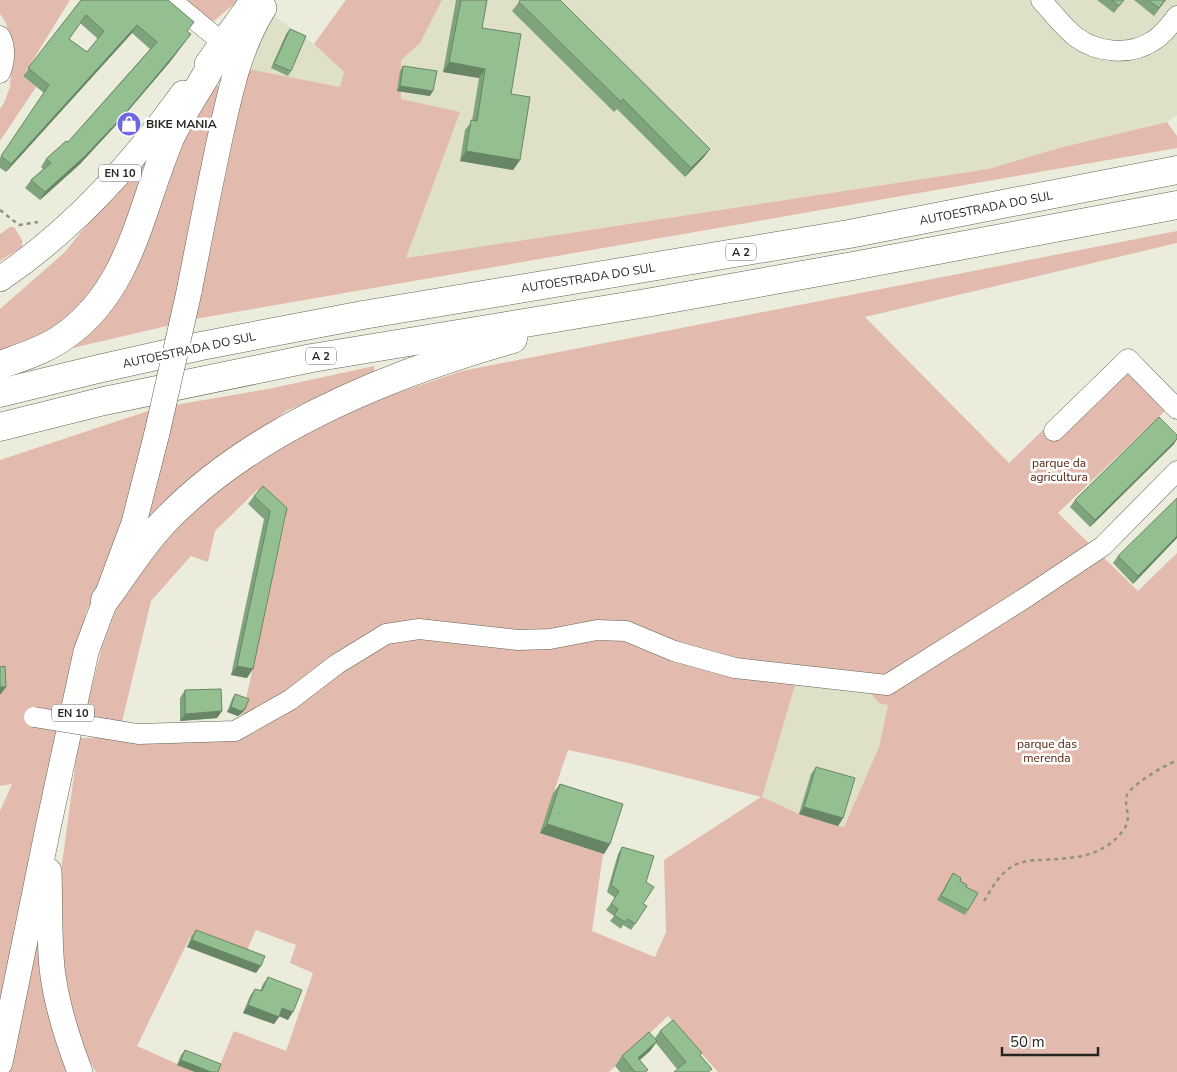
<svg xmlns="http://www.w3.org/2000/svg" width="1177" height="1072" viewBox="0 0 1177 1072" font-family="'Nunito Sans',sans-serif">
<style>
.built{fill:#dfe0c8}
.green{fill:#e3bbae;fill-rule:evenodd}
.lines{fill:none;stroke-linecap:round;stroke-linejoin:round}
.minor-casing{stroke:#626354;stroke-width:21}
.major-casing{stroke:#626354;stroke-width:26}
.highway-casing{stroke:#626354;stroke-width:29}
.path{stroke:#919186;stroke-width:2.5;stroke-dasharray:4 4;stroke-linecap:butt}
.minor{stroke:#fff;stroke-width:20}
.major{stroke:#fff;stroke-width:25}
.highway{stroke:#fff;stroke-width:28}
.minor-bridge-casing{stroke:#626354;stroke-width:21;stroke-linecap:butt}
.major-bridge-casing{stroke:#626354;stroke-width:26;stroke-linecap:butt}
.minor-bridge{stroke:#fff;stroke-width:20}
.major-bridge{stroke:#fff;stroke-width:25}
.wall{fill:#7fa47d;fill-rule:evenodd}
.shaded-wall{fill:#688666}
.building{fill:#94bf91;stroke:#688666;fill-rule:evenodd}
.labels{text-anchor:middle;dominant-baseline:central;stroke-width:5;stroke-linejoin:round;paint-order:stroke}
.shield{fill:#fff;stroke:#676763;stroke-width:1}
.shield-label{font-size:11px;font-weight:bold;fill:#262620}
.poi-label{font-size:12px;font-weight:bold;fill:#262620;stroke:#fff;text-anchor:start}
.street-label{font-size:12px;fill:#262620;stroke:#fff}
.park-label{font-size:12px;fill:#58200d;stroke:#fff}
</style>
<rect width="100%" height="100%" fill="#ececdc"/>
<!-- built -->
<g class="built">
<polygon points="346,0 1177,0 1177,115 1167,122 1063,147 988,169 406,258 248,69 271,14 314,44"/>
<polygon points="794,685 869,691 888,705 879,747 844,827 799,814 761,797"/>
</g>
<!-- green -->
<g class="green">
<polygon points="0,0 70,0 23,76 36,87 0,141 0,109 4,103 10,87 13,42 5,21 0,14"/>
<polygon points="178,0 239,0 209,25"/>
<polygon points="346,0 442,0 420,43 401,60 401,99 460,112 406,258 988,169 1063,147 1167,122 1177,136 1177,148 195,319 248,69 340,87 344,72 314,44"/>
<polygon points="211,80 223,90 171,325 60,351 152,207"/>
<polygon points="164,126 101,288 50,331 0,351 0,309 64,253 139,161"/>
<polygon points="10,227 14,227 22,240 22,247 0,261 0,234"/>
<path d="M1177,231v12l-312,74 144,146 35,-34 10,10 71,-69 42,39 -109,104 80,78 39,-38v519h-459l-50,-56 -59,56h-392l17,-41 52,20 27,-78 -23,-10 6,-18 -40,-15 -12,27 -54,-20 -53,109 58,26h-99l-13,-23 -22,-85 -1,-85 19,-141h149l9,2 49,-223 -29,-27 -42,41 -7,31 -17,-6 -40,45 -30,125 -13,-3 -23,-10 17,-66 22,-58 34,-49 96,-83 87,-45 121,-41zM795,685l74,6 10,12 9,2 -9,42 -35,80 -45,-13 -37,-17zM568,750l61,13 132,34 -97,63 2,72 -11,25 -63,-26 11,-77 -63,-21z"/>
<polygon points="374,366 375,374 286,411 153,517 146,515 175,405 273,388"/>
<polygon points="151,410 124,531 86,612 0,1009 0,811 12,784 0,786 0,460"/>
<polygon points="38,927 73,1072 8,1072"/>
</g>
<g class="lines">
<defs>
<g id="minor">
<polyline points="171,0 212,34"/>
<path d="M1041,0c11,12 22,27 35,37 21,16 54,19 77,4 10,-6 17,-16 24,-25"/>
<path d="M0,36c6,11 5,26 0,37"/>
<polyline points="1054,431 1128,359 1177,409"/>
<polyline points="107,729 138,734 235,731 290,700 337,664 386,634 419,629 518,640 550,639 597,630 626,631 674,651 735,668 887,685 1028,596 1103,546 1177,471"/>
</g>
<g id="major">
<polyline points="207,64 253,0"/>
<path d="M0,279c71,-48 133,-116 183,-186"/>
<path d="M189,292c10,-51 20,-103 31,-154 10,-45 19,-90 44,-130"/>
<path d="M49,871c1,32 0,65 3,97 4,36 15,70 28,104"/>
<polyline points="0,1063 48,828 86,652 134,523 157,433"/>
</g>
<g id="highway">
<path d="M0,365c22,-8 46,-15 66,-30 65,-47 74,-125 103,-194 14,-33 37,-60 51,-93"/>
<polyline points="0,393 98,369 201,346 363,315 849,234 1177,170"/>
<polyline points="0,427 104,401 312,358 646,303 853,266 1177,205"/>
<path d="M105,600c18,-24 37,-55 57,-76 89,-95 227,-150 351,-185"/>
</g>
</defs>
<!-- minor casing -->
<use href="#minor" class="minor-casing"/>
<!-- major casing -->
<use href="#major" class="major-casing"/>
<!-- highway casing -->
<use href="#highway" class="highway-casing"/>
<!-- path -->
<g class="path">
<polyline points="0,210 19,225 38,222"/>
<path d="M984,901c8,-13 15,-27 29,-35 8,-5 20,-6 29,-6 31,-2 59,-2 80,-28 12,-15 1,-24 5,-37 3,-9 40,-32 50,-34"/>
</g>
<!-- minor -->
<use href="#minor" class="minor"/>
<!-- major -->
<use href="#major" class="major"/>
<!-- highway -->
<use href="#highway" class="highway"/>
<defs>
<polyline id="minor-bridge" points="34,717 107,729"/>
<polyline id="major-bridge" points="157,433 189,292"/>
</defs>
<!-- minor-bridge casing -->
<use href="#minor-bridge" class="minor-bridge-casing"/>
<!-- major-bridge casing -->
<use href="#major-bridge" class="major-bridge-casing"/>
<!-- minor-bridge -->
<use href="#minor-bridge" class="minor-bridge"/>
<!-- major-bridge -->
<use href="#major-bridge" class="major-bridge"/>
</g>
<!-- wall -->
<g class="wall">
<path d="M81,0l107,31 -3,11 -16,21 -53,62 -36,39 -40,36 -15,-12 6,-8 12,-11 -2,-2 5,-8 22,-17 82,-93 -18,-16 -126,139 -6,-4v-10l44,-65 -21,-17zM80,23l18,16 -11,13 -18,-13z"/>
<polygon points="456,0 487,0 482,28 511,94 520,160 513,170 460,161 465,130 472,121 479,78 443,72"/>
<polygon points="1097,0 1124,0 1114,13"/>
<polygon points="1134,0 1166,0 1154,16"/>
<polygon points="519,2 710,149 703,158 685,177 617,109 614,112 512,11"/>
<polygon points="290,29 291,71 288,76 271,68 286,34"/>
<polygon points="403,66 430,96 397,91 400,71"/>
<polygon points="1174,444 1090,527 1070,507 1075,500"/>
<polygon points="254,496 287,508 247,678 231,675 264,519 248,504"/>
<polygon points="1177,538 1133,584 1113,563 1118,556"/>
<polygon points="185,690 222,711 217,718 180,721 180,698"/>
<polygon points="235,694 245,709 242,713 238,716 227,712 232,699"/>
<polygon points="816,767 843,818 838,826 799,814 811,774"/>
<polygon points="560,784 610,844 604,854 540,833 553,793"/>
<polygon points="622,847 646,882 643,904 647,906 631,930 623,925 621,929 610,921 614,916 606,910 615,898 607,892 618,854"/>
<polygon points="953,873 966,887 968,910 965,915 937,900"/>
<polygon points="196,930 256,973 187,947 191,937"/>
<polygon points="268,977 288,1020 279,1016 274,1024 243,1013 250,996 255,989 260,991 263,984"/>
<polygon points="660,1031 702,1053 677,1069 656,1043 650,1051 640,1060 646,1072 620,1072 615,1066 622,1056 655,1038"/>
<polygon points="185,1050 218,1072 195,1072 177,1065 181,1055"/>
</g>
<!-- shaded-wall -->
<g class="shaded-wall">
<polygon points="137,25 132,33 6,172 11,164"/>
<polygon points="191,34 169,63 116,125 80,164 40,200 45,192"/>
<polygon points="449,62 485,69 479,78 443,72"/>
<polygon points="400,86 433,91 430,96 397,91"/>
<polygon points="710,149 703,158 685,177 691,168"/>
<polygon points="466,151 520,160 513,170 460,161"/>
<polygon points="1177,439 1174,444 1090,527 1095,520"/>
<polygon points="1177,536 1177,538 1133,584 1138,576"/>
<polygon points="237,666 253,669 247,678 231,675"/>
<polygon points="0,687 6,687 1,694 0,694"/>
<polygon points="231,707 245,709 242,713 238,716 227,712"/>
<polygon points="222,711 217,718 180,721 185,714"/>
<polygon points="804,807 843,818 838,826 799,814"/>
<polygon points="547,824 610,844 604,854 540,833"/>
<polygon points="192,940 261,966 256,973 187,947"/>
<polygon points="248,1005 279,1017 274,1024 243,1013"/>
<polygon points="282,1008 293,1012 288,1020 277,1015"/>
<polygon points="657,1041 650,1051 631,1067 638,1058"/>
<polygon points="181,1060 211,1072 195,1072 177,1065"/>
</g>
<!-- building -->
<g class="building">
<path d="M81,0h87l26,22 -7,9 4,3 -17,21 -52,62 -37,39 -40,36 -14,-12 20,-17 -5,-4 20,-18 2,1 89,-100 -20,-17 -126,139 -10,-8 48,-71 -21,-17zM86,15l18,16 -17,21 -18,-13z"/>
<polygon points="461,0 487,0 482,28 521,34 511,94 530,97 520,160 466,151 471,120 477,121 485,69 449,62"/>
<polygon points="520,0 560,0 710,149 691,168 623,99 621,102 519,2"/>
<polygon points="1112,0 1124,0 1119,6"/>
<polygon points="1148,0 1165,0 1159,8"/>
<polygon points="290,29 306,36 291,71 274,64"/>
<polygon points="403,66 437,71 433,91 400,86"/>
<polygon points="1159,417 1177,435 1177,439 1095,520 1075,500"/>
<polygon points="263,486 287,508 253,669 237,666 270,511 254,496"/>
<polygon points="1177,498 1177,536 1138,576 1118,556"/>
<polygon points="5,666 6,687 0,687 0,667"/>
<polygon points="221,689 222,711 185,714 185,690"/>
<polygon points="235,694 249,699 245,709 241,711 231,707"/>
<polygon points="816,767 855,778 843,818 804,807"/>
<polygon points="560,784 623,804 610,844 547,824"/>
<polygon points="622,847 654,856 646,882 654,887 643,904 647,906 635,924 628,919 625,922 614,915 618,909 611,904 619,891 611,885"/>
<polygon points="953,873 961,878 960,881 967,885 966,887 978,893 968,910 941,896"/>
<polygon points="196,930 265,956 261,966 192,940"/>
<polygon points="268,977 302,990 293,1012 282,1008 279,1017 248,1005 255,989 262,991"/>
<polygon points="673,1020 702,1053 700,1055 712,1069 708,1072 674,1072 686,1062 660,1031"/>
<polygon points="649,1032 657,1041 638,1058 648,1070 645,1072 635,1072 622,1056"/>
<polygon points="185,1050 221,1064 218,1072 211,1072 181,1060"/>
</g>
<!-- icons -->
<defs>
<symbol id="shop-disc" viewBox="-11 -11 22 22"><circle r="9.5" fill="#7068e2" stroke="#fff"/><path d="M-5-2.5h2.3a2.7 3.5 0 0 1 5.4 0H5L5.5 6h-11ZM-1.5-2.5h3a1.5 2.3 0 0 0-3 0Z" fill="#fff"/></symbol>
</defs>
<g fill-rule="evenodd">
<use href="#shop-disc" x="115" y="110" width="28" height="28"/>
</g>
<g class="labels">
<!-- shield labels -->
<g class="shield">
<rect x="99" y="164.5" width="42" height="17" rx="4"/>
<rect x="726" y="243.5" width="30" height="17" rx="4"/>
<rect x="306" y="347.5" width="30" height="17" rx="4"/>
<rect x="52" y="704.5" width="42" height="17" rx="4"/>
</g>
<g class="shield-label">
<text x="120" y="173">EN 10</text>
<text x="741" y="252">A 2</text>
<text x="321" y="356">A 2</text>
<text x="73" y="713">EN 10</text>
</g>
<!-- poi labels -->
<g class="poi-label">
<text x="146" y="124">BIKE MANIA</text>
</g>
<!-- street labels -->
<g class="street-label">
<text transform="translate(986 208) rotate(-11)">AUTOESTRADA DO SUL</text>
<text transform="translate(588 278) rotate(-9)">AUTOESTRADA DO SUL</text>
<text transform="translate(189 350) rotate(-12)">AUTOESTRADA DO SUL</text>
</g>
<!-- park labels -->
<g class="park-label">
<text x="1059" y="463">parque da<tspan x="1059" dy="14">agricultura</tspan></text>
<text x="1047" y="744">parque das<tspan x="1047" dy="14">merenda</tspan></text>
</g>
</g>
<!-- scale -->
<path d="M1002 1047v8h96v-8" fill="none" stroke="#262620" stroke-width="2.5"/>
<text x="1010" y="1047" font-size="15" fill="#262620" stroke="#ffffff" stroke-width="4" paint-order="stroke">50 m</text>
</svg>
